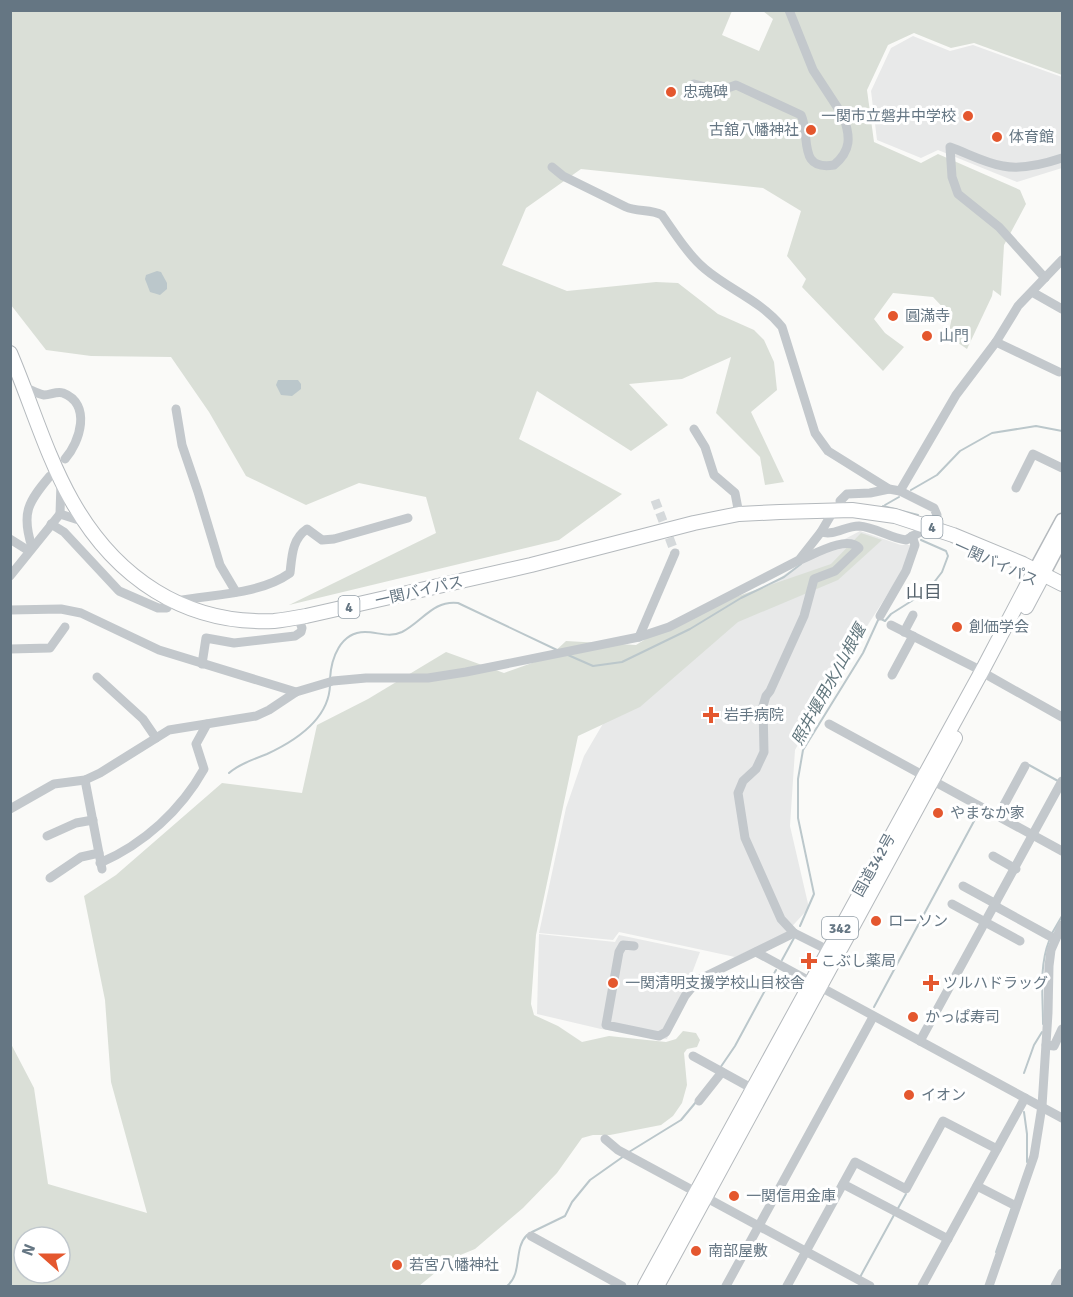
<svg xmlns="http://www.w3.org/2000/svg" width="1073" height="1297" viewBox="0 0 1073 1297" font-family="Signika,'Noto Sans JP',sans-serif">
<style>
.built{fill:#e8e9e9}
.green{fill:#dadfd7;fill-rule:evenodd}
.water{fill:#bbc7cb}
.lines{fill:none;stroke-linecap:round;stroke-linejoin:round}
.stream{stroke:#bbc7cb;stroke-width:2}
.minor-tunnel{stroke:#d5d9db;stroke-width:9;stroke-dasharray:9 4.5;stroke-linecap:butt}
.major-casing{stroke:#b5babe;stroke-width:15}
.highway-casing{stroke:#b4b9bd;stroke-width:16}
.minor{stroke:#c3c8cc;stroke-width:9}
.major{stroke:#fff;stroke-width:12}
.highway{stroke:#fff;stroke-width:14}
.poi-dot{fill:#e4572e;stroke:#fff;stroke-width:2}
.labels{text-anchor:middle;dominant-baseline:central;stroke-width:6;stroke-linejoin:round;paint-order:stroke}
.shield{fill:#fff;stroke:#939fa8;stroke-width:1.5}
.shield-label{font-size:14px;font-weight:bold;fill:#657683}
.poi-label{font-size:15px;fill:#657683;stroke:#fff;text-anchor:start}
.street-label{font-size:15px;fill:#657683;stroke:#fff}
.water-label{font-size:16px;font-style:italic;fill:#60757c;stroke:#fff}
.quarter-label{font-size:18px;fill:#57646e;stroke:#fff}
</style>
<rect width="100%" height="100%" fill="#fafaf8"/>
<!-- built -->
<g class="built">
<polygon points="913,36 950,51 973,45 1062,77 1062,168 1017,182 938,150 921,158 877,140 871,91 891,48"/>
<polygon points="860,531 901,545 912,545 903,570 848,656 795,750 790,826 809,908 784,935 735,957 619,932 613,940 539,933 566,808 584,756 628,681 809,558"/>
<polygon points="539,934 615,942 619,935 700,952 667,1039 601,1029 537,1014"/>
</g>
<!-- green -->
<g class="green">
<polygon points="10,11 732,11 722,35 759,51 773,19 763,11 1062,11 1062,75 974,43 951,48 914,33 888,45 867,90 874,142 921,163 938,154 1020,190 1026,204 1004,245 1001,296 993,290 992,296 967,349 948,336 952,317 933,297 893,293 874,319 885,333 904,347 883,371 802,287 806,279 787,256 801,211 763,188 581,169 526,208 502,265 567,291 656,282 678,283 718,314 754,330 764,340 774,362 777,390 751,412 784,482 765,485 760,457 716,413 731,357 682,379 629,384 668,425 631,451 537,391 519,439 622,494 559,540 289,605 436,533 426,497 359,483 306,505 246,476 209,412 171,357 91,356 46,350 11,305"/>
<path d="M861,533l21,7 -44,40 -100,42 -98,85 -62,29 -42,199 -5,69 3,11 24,11 24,16 27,-6 57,6 10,-3 7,-8 13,2 4,7 -3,7 -10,2 -3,4 3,32 -5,18 -9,13 -12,9 -51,10h-17l-11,3 -25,35 -34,35 -48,41 -22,9 -34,28h-408l-1,-244 24,46 14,96 99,29 -36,-131 -6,-82 -21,-104 32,-21 106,-92 80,10 15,-68 51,-26 78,-47 58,21 45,-16 17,-16 70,4 50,-31 145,-50zM24,1237h36v36h-36z"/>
</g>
<!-- water -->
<g class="water">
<polygon points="157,271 161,272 167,283 167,289 160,295 150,292 145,279 146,275"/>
<polygon points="278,380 298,380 301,384 301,389 292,396 281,395 276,385"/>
</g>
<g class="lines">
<!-- stream -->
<g class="stream">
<polyline points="911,490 937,475 960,451 992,433 1036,426 1062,431"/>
<polyline points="885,505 899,497"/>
<polyline points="883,506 918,515"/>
<polyline points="568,655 593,666 622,662 690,629 741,598 784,577 801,564"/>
<path d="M330,679c1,-20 10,-47 35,-47 13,0 24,6 37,0 20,-10 31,-32 56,-29l99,47"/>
<polyline points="1029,765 1058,781"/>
<path d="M229,773c10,-9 25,-14 38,-19 28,-13 62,-35 63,-69"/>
<polyline points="800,926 814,894 798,818 798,779 803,750 863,653 879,618 885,621 891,614 921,595 932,585 942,572 948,556 946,551 921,540"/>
<polyline points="1051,935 1062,916"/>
<polyline points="782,960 794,938"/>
<polyline points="874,1007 980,810"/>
<path d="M1043,1024c0,-27 -4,-58 6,-83"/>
<polyline points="720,1068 735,1046 776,970"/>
<polyline points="1024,1073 1034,1045 1042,1032"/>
<polyline points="1024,1112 1027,1134 1027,1162"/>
<polyline points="629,1152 681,1120 696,1102"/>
<polyline points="897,1210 906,1194"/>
<polyline points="532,1232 565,1216 572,1202 590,1180 624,1156"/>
<polyline points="996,1252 1012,1207"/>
<polyline points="859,1279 894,1215"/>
<path d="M507,1286c16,-13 6,-37 20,-51"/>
</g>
<!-- minor-tunnel -->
<polyline class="minor-tunnel" points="655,500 675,553"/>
<defs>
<g id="major">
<polyline points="1035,570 1062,520"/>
<polyline points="1043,575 1062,539"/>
</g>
<g id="highway">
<path d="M10,353c21,49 36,102 62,148 43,76 112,124 202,120 10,-1 21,-3 32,-5l225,-51 163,-42 45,-9 41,-2 72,-2 43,6 58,19 70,29 39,20"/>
<polyline points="1026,607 1043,575"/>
<polyline points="645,1286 982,671 1035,570"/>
<polyline points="657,1286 955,738"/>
</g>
</defs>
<!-- major casing -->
<use href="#major" class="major-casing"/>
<!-- highway casing -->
<use href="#highway" class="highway-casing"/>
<!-- minor -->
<g class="minor">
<path d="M694,84c18,5 24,8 42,1l65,30c10,21 -4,56 33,50 17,-14 17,-28 9,-49l-30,-46 -24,-60"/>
<path d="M552,167l11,9 63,31c11,5 25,2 36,8 12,17 27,41 43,54 25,21 56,32 77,58l33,106 13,18 61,38 11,2 34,17 3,7 -4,13"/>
<path d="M1045,278l-46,-51 -41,-33 -6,-17 -2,-30c17,6 35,16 53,19 19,4 41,-2 59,-8"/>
<polyline points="1032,292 1062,309"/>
<polyline points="996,342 1059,372"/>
<path d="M26,388c5,2 12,6 18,7 7,0 12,-4 19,-2 29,11 17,49 2,66"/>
<polyline points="176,409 182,445 198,492 220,565 236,592"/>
<polyline points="694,429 705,447 714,475 735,493 739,514"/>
<polyline points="1016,488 1033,454 1062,468"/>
<polyline points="900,491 956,395 996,342 1018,306 1062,260"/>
<polyline points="840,501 847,494 870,493 889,489"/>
<polyline points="60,514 61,483"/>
<polyline points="51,524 64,532 119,591 158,608 167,608 171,600"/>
<path d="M821,532c14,4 24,-6 38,-6 16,1 31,12 47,14l14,-8"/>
<polyline points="10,539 29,551"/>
<path d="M32,547c-11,-34 -4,-45 18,-71"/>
<polyline points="10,576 60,514 85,522"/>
<path d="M177,601c36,-7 82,-6 113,-28 2,-17 2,-34 17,-44l15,11 12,-1 74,-21"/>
<polyline points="10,610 61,609 81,613 159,650 296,692"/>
<polyline points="880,616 906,571 915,545 912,536"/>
<polyline points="891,625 982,671"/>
<polyline points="904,632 913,615"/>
<polyline points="639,637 675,553"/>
<polyline points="10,649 50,648 65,627"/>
<polyline points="202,664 206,638 234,643 295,636 301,632 302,628 298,617"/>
<polyline points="892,675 913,636"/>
<polyline points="989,676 1062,717"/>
<polyline points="97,677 143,719 156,738"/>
<polyline points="829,724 1062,851"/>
<polyline points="85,780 102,869"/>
<polyline points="10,809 54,784 85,780 100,773 169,730 256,716 269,710 296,692 333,681 366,678 428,678 466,672 639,637 669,627 799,560 821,532 831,515"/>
<polyline points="998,816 1025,766"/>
<polyline points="47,836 76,823 93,820"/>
<polyline points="993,856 1016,869"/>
<path d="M100,863c44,-19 81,-53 104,-94l-8,-25 11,-20"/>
<polyline points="50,878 81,857 99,853"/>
<polyline points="963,886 996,904"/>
<polyline points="952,904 1020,941"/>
<polyline points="995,906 1055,939"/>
<path d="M794,933l-13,-14 -36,-81 -7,-45 5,-12 13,-12 8,-17 -1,-46 3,-10 4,-5 34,-75 10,-37 21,-8 24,-23c-12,-13 -44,6 -59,12"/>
<polyline points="634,946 623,945 619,952 606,1025 659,1036 666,1032 685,996 698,980 794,933 828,950"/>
<polyline points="756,952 1062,1118"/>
<polyline points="920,1041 1062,781"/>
<polyline points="1046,1045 1054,1046 1062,1029"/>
<polyline points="693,1056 753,1089"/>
<polyline points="699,1101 722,1072"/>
<polyline points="605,1139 618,1150 870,1286"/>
<polyline points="843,1184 948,1239"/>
<polyline points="977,1186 1016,1206"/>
<polyline points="531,1236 622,1286"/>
<polyline points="726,1286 873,1017"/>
<polyline points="787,1286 855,1162 906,1189 943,1121 997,1149 1025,1098"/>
<polyline points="922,1286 997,1149"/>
<polyline points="989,1286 1034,1156 1042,1106 1048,1013 1049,966 1051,950 1062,925"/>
<polyline points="1055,1286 1062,1273"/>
</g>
<!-- major -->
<use href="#major" class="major"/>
<!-- highway -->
<use href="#highway" class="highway"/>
</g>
<!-- markers -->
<g class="poi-dot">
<circle cx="671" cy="92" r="6"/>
<circle cx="968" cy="116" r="6"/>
<circle cx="811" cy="130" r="6"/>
<circle cx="997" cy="137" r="6"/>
<circle cx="893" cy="316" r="6"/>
<circle cx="927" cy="336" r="6"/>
<circle cx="957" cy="627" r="6"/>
<path d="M708 706h6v6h6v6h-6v6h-6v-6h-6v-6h6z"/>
<circle cx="938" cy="813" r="6"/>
<circle cx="876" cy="921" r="6"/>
<path d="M806 952h6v6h6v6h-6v6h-6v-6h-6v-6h6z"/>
<circle cx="613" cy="983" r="6"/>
<path d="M928 974h6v6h6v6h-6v6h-6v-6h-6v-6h6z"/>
<circle cx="913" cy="1017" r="6"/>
<circle cx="909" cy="1095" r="6"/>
<circle cx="734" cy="1196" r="6"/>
<circle cx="696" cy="1251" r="6"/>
<circle cx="397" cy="1265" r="6"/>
</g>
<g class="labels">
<!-- shield labels -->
<g class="shield">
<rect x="921.5" y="516" width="21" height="22" rx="4.5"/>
<rect x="338.5" y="596" width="21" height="22" rx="4.5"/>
<rect x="822" y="917" width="36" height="22" rx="4.5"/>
</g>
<g class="shield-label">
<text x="932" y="527">4</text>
<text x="349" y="607">4</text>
<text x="840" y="928">342</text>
</g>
<!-- poi labels -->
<g class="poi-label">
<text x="683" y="92">忠魂碑</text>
<text x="956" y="116" text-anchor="end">一関市立磐井中学校</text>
<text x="799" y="130" text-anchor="end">古舘八幡神社</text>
<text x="1009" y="137">体育館</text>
<text x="905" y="316">圓滿寺</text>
<text x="939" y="336">山門</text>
<text x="969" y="627">創価学会</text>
<text x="724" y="715">岩手病院</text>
<text x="950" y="813">やまなか家</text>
<text x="888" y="921">ローソン</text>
<text x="821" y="961">こぶし薬局</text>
<text x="625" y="983">一関清明支援学校山目校舎</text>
<text x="943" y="983">ツルハドラッグ</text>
<text x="925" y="1017">かっぱ寿司</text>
<text x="921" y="1095">イオン</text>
<text x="746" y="1196">一関信用金庫</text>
<text x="708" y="1251">南部屋敷</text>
<text x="409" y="1265">若宮八幡神社</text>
</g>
<!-- street labels -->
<g class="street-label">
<text transform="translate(996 563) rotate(24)">一関バイパス</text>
<text transform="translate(419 591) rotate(-13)">一関バイパス</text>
<text transform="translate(874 865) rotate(-61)">国道342号</text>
</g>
<!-- water labels -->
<g class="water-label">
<text transform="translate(829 685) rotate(-61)">照井堰用水/山根堰</text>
</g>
<!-- quarter labels -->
<g class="quarter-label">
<text x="924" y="592">山目</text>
</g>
</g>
<!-- border -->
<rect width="1073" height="1297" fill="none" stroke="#657683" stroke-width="24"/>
<!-- north arrow -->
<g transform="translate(42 1255) rotate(291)"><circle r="28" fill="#ffffff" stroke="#c1c8cd" stroke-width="1.5"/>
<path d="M0-4.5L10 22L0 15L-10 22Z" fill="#e4572e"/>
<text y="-9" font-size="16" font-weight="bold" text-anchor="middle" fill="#657683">N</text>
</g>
</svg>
